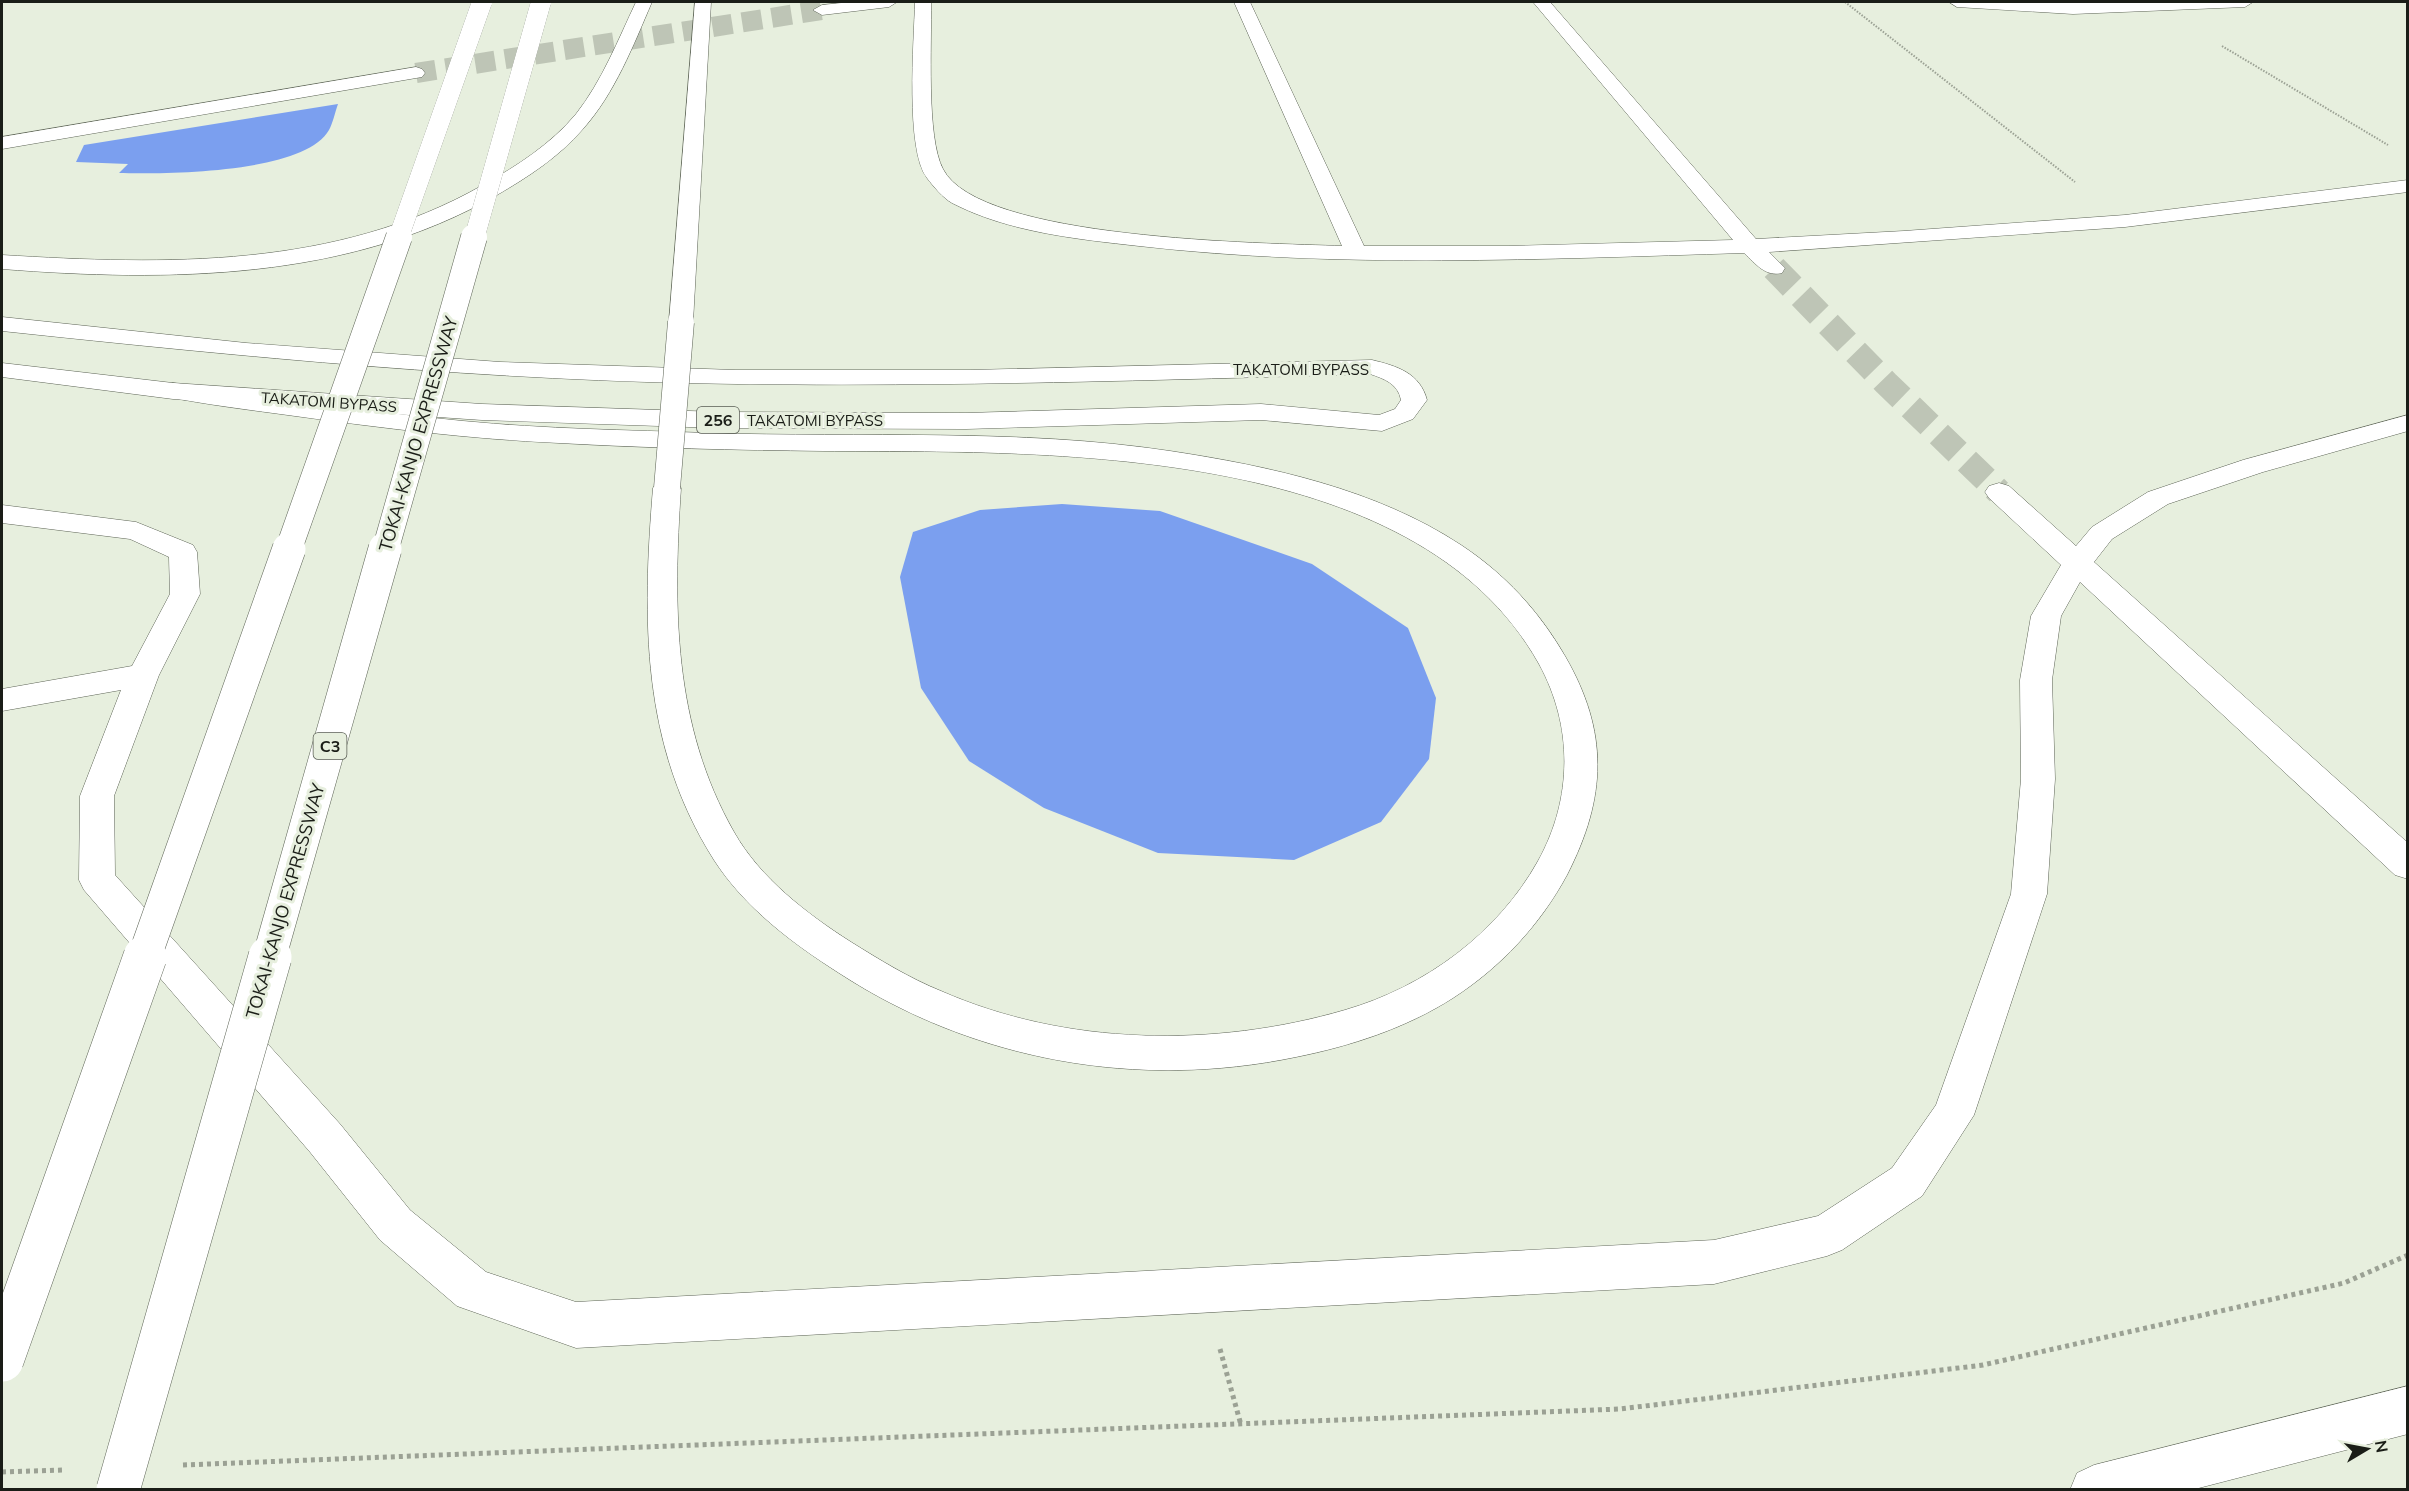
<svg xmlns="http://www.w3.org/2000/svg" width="2409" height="1491" viewBox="0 0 2409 1491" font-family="Mulish,sans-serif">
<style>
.water{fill:#7b9fef}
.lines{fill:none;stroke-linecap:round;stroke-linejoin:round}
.minor-tunnel-far1{stroke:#bec5b6;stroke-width:20;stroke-dasharray:20 10;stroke-linecap:butt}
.minor-tunnel{stroke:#bec5b6;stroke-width:26;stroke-dasharray:26 13;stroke-linecap:butt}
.minor-casing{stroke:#5d6456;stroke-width:1}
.trunk-casing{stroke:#5d6456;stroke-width:1}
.motorway-casing{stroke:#5d6456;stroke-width:1}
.path-far1{stroke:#9ba194;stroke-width:2;stroke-dasharray:1.5 1.5;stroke-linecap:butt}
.path{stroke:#9ba194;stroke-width:5;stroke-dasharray:4 4;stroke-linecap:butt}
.minor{fill:#fff;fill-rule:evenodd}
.trunk{fill:#fff;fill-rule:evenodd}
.motorway{fill:#fff;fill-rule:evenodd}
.motorway-bridge-far3-casing{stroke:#5d6456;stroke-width:20;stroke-linecap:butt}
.motorway-bridge-far2-casing{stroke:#5d6456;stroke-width:27;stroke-linecap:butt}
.motorway-bridge-far1-casing{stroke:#5d6456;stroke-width:34;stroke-linecap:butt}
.motorway-bridge-casing{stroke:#5d6456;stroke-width:44;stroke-linecap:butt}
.motorway-bridge-far3{stroke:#fff;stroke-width:20}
.motorway-bridge-far2{stroke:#fff;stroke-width:26}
.motorway-bridge-far1{stroke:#fff;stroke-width:33}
.motorway-bridge{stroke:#fff;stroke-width:43}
.labels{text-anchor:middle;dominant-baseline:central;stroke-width:6;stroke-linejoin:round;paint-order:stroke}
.far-street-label{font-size:15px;fill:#1a1d17;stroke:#e7efde}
.shield{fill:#e7efde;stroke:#585c53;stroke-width:1.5}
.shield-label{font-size:16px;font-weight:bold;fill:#1a1d17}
.street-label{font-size:18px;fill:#1a1d17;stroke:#e7efde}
</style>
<rect width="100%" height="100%" fill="#e7efde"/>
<!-- water -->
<g class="water">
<path d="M338,104c-3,8 -5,19 -9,26 -25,44 -165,44 -210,43l9,-9 -52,-2 8,-17z"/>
<polygon points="1062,504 1160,511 1312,564 1408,628 1436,698 1429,759 1381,822 1294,860 1158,853 1044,808 969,761 921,688 900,577 913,532 980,510"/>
</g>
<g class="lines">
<!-- minor-tunnel-far1 -->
<polyline class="minor-tunnel-far1" points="416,73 822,10"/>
<!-- minor-tunnel -->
<polyline class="minor-tunnel" points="1774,268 1886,383 1999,492"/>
<defs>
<g id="minor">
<polygon points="851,2 897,2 889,7 822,15 813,10 822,5"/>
<path d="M915,2h16c1,41 -5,135 12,167 36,71 322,74 399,77l-108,-244h16l114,244h145l224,-6 -200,-238h17l206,237 148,-8 221,-16 283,-35v12l-283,35 -356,25 16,16 -3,5c-17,4 -26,-9 -38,-20 -201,6 -404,16 -605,-7 -63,-7 -131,-14 -187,-43 -9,-5 -19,-17 -25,-25 -22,-28 -13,-137 -12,-176z"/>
<polygon points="1949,2 2253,2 2245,7 2073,14 1957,7"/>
<polygon points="416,67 422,69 425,73 422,77 2,149 2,137"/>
<polygon points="2408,415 2408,431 2263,472 2168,504 2112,539 2094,562 2408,843 2408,879 2395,875 2080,582 2061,616 2052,680 2055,779 2047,894 1974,1115 1922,1196 1842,1250 1827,1256 1714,1284 576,1348 457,1306 380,1240 310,1152 84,890 79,880 80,796 121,690 2,711 2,689 132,666 170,594 169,557 130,539 2,523 2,505 136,522 193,545 197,552 200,594 159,675 114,796 115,875 340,1124 410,1210 486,1272 576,1302 1714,1240 1818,1216 1892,1168 1936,1105 2011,894 2021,779 2020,680 2031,616 2061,565 1989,498 1985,492 1989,486 1999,483 2009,486 2076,546 2092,527 2148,492 2243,460"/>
<polygon points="2408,1386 2408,1434 2191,1490 2070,1490 2077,1473 2094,1465"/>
</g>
<path id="trunk" d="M2,317l244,26 254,19 235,8h236l401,-10c25,6 48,13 55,40l-14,19 -31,12 -121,-11 -295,9 -247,-1 -237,-8 -309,-21 -171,-22v-14l171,20 309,21 237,8 247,1 295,-9 118,11 16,-6 6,-9c-3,-16 -16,-21 -31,-26 -211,6 -422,13 -633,10 -246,-3 -491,-27 -735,-53z"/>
<g id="motorway">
<path d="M636,2h16c-19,44 -37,91 -69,127 -24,28 -55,48 -86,66 -149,86 -329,87 -495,74v-14c164,10 334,14 481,-70 34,-19 68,-41 93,-71 26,-33 42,-74 60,-112z"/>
<polygon points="695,2 711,2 693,322 689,327 673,327 669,322"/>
<path d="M173,383c97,13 193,29 290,38 82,8 164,9 246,12 154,5 309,-5 461,18 99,15 206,38 291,94 44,29 78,66 104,111 44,76 42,141 2,219 -27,50 -66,92 -114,123 -47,30 -102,48 -157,59 -158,33 -322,4 -457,-84 -47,-30 -94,-65 -125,-113 -73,-115 -72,-241 -61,-372l4,-6 10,-2 10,2 4,6c-8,119 -8,237 53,344 26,46 73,82 117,110 29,18 58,36 90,49 125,55 274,57 404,19 80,-23 153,-77 193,-149 35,-63 35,-135 1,-197 -124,-222 -495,-212 -715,-213 -89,-1 -177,-3 -265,-8 -89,-4 -176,-15 -264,-27 -43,-6 -88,-11 -131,-20l-4,-5 4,-5z"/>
</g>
</defs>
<!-- minor casing -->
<use href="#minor" class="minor-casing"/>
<!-- trunk casing -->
<use href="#trunk" class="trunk-casing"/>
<!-- motorway casing -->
<use href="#motorway" class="motorway-casing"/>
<!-- path-far1 -->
<g class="path-far1">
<polyline points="1845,2 2075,182"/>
<polyline points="2222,46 2388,145"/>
</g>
<!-- path -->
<g class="path">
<polyline points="1220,1349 1241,1425"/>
<polyline points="183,1465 1620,1409 1983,1365 2344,1283 2408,1255"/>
<polyline points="2,1472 65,1470"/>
</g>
<!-- minor -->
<use href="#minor" class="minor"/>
<!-- trunk -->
<use href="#trunk" class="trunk"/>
<!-- motorway -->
<use href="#motorway" class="motorway"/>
<defs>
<g id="motorway-bridge-far3">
<polyline points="398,239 482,2"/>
<polyline points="474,239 541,2"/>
</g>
<g id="motorway-bridge-far2">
<polyline points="667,488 681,322"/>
<polyline points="288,551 399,237"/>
<polyline points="385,551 474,237"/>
</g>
<g id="motorway-bridge-far1">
<polyline points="144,958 289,549"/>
<polyline points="269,958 385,549"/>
</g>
<g id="motorway-bridge">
<polyline points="2,1360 145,957"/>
<polyline points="118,1490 270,957"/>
</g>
</defs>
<!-- motorway-bridge-far3 casing -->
<use href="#motorway-bridge-far3" class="motorway-bridge-far3-casing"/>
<!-- motorway-bridge-far2 casing -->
<use href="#motorway-bridge-far2" class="motorway-bridge-far2-casing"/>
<!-- motorway-bridge-far1 casing -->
<use href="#motorway-bridge-far1" class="motorway-bridge-far1-casing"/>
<!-- motorway-bridge casing -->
<use href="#motorway-bridge" class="motorway-bridge-casing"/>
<!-- motorway-bridge-far3 -->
<use href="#motorway-bridge-far3" class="motorway-bridge-far3"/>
<!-- motorway-bridge-far2 -->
<use href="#motorway-bridge-far2" class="motorway-bridge-far2"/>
<!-- motorway-bridge-far1 -->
<use href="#motorway-bridge-far1" class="motorway-bridge-far1"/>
<!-- motorway-bridge -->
<use href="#motorway-bridge" class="motorway-bridge"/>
</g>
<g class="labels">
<!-- far-street labels -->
<g class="far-street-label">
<text x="1301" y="369">TAKATOMI BYPASS</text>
<text transform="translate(329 402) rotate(4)">TAKATOMI BYPASS</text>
<text x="815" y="420">TAKATOMI BYPASS</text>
</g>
<!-- shield labels -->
<g class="shield">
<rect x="697" y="407" width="42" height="26" rx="4.5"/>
<rect x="313.5" y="733" width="33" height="26" rx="4.5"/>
</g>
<g class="shield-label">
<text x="718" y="420">256</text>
<text x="330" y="746">C3</text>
</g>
<!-- street labels -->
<g class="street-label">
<text transform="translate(418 434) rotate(-74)">TOKAI-KANJO EXPRESSWAY</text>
<text transform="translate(285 901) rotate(-74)">TOKAI-KANJO EXPRESSWAY</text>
</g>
</g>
<!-- border -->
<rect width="2409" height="1491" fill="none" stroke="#1a1d17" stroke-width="6"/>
<!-- north arrow -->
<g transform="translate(2367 1449) rotate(80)" stroke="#e7efde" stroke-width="4.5" paint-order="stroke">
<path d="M0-4.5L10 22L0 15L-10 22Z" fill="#1a1d17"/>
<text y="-9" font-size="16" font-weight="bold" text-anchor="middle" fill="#1a1d17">N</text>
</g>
</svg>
